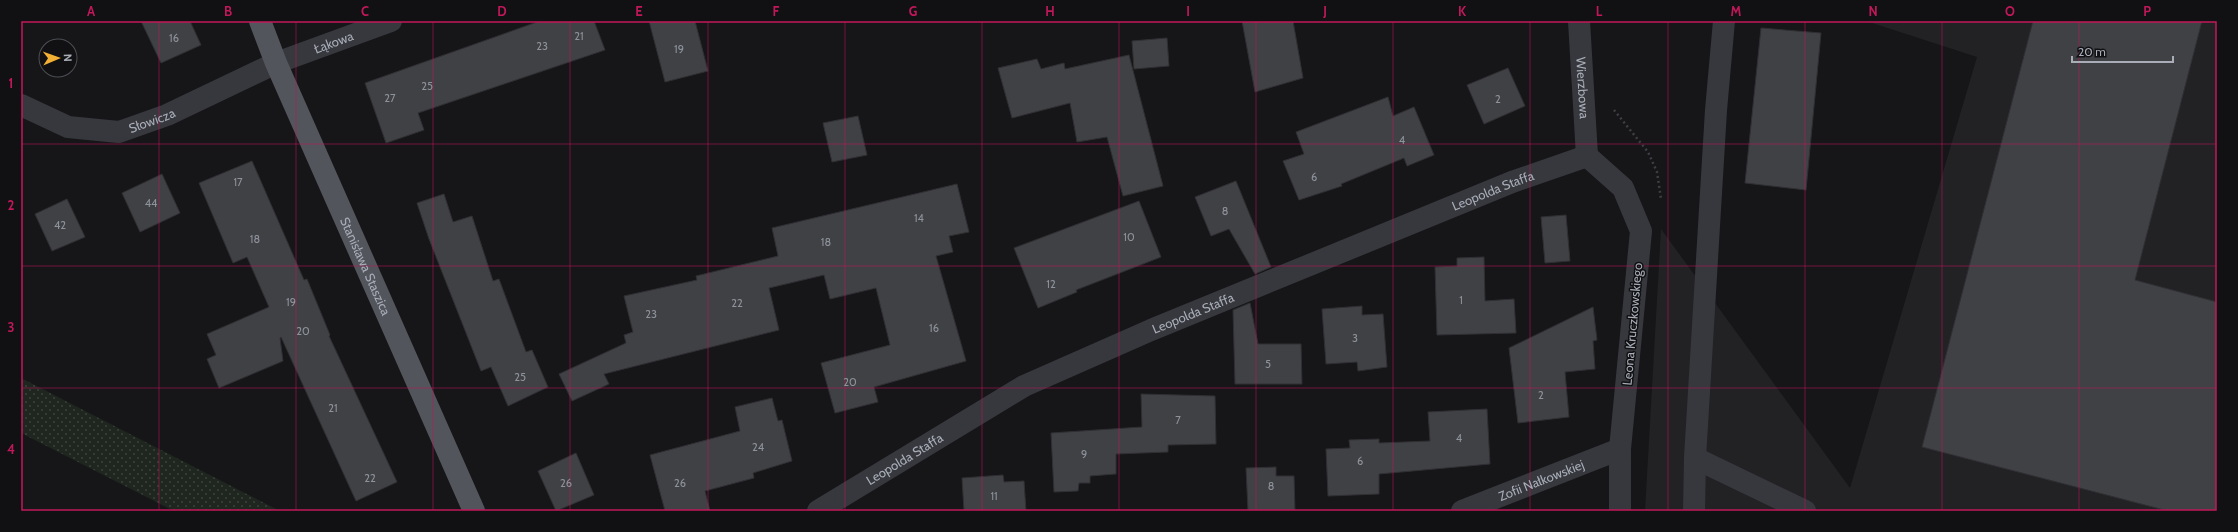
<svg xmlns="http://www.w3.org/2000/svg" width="2238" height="532" viewBox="0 0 2238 532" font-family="Cabin,sans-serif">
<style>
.built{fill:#222225}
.green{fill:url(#green-dots)}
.building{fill:#404145;stroke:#303034}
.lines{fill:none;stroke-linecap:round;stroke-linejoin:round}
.path{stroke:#3d3f44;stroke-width:2.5;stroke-dasharray:2 3;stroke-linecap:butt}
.minor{stroke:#37383d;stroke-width:22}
.major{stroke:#53555c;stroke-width:22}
.grid{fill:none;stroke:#c2185b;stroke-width:1;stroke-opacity:0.55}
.labels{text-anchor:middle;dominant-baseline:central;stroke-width:3;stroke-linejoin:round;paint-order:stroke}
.number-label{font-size:11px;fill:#8e929b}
.street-label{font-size:13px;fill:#a8adb8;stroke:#111113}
.neatline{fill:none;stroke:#c2185b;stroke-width:1.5}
.grid-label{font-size:13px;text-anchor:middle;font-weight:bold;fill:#c2185b}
</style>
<defs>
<pattern id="green-dots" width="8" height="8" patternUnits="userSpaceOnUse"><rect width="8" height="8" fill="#1e261f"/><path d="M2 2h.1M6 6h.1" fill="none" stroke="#3c433d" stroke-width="1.8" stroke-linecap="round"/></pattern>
</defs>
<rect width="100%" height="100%" fill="#161618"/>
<!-- built -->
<polygon class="built" points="1866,21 2217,21 2217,511 1645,511 1661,229 1850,488 1977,57"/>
<!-- green -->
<polygon class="green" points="21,378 280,511 174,511 21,433"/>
<!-- building -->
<g class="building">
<polygon points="141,21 190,21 201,45 161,63"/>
<polygon points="540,21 594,21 605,50 418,113 424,130 386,143 365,83"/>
<polygon points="649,21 695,21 708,71 665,82"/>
<polygon points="1242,21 1293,21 1303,78 1255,92"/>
<polygon points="2033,21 2202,21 2135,280 2217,302 2217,511 2168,511 1922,447"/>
<polygon points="1761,28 1821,33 1806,190 1745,183"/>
<polygon points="1167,38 1169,66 1134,69 1132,41"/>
<polygon points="1129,55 1163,186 1123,196 1107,137 1077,142 1070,103 1012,118 998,68 1037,59 1041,69 1064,63 1065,69"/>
<polygon points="1508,68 1525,106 1484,124 1467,85"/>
<polygon points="1388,97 1393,116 1414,107 1434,155 1407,166 1404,158 1341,184 1342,186 1299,200 1283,161 1304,154 1296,132"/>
<polygon points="858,116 867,155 832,162 823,123"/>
<polygon points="252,161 304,280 307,279 330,335 329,336 397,482 356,501 281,337 280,338 283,361 219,388 207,359 216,355 207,334 269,307 247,257 233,263 199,183"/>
<polygon points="162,174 180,213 140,232 122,193"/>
<polygon points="1236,181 1271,267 1255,274 1229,229 1211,236 1195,197"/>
<polygon points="957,184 969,232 949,236 953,252 936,256 966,361 874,387 878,402 835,413 821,363 890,345 876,288 830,299 824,275 769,288 779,330 604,374 609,384 572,401 559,374 626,343 624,335 633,332 624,296 697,280 696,276 778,256 772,228"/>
<polygon points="444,194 453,222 472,216 493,281 499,279 526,352 532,350 548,387 508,406 491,367 481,371 429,239 417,203"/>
<polygon points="67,199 85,237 52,251 35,214"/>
<polygon points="1139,201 1161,257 1076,290 1077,292 1038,308 1014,248"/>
<polygon points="1566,215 1570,261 1545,263 1541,217"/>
<polygon points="1484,257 1485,301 1514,299 1516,333 1437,335 1435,267 1457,266 1457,258"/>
<polygon points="1250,303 1258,344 1301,344 1302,384 1235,384 1233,310"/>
<polygon points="1362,306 1362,315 1383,314 1387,367 1358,371 1357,362 1326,364 1322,309"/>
<polygon points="1593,307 1597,340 1593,341 1595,369 1565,372 1569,417 1518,423 1509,348"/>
<polygon points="1141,394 1215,396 1216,444 1168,445 1168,452 1116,454 1116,474 1090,476 1090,483 1079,483 1078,491 1054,492 1051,433 1142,427"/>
<polygon points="772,398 778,421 782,420 792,461 753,473 754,478 705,491 710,511 665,511 650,455 740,431 735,407"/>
<polygon points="1487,409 1490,464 1379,474 1379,494 1328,496 1326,449 1350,448 1349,440 1379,439 1379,443 1430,441 1428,412"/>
<polygon points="576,453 594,495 556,511 538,471"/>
<polygon points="1276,467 1276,476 1294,476 1295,511 1248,511 1246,468"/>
<polygon points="1003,475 1004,482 1024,481 1026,511 964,511 962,478"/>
</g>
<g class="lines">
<!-- path -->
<polyline class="path" points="1614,110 1648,152 1657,172 1661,199"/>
<!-- minor -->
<g class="minor">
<path id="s1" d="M1579,21l8,135"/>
<path id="s2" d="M21,105l47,22 51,5 48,-17 109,-52 115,-42"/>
<polyline points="1587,156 1623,188 1641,231 1620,449 1620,511"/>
<polyline points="1695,458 1805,511"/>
<path id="s3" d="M818,511l206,-125 127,-56 361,-148 75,-26"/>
<path id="s4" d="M1462,511l158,-62"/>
<polyline points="1694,511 1695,458 1716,110 1724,21"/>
</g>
<!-- major -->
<path class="major" id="s5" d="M260,21l16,42 198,448"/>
</g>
<!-- grid -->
<path class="grid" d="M159,21v490M296,21v490M433,21v490M570,21v490M708,21v490M845,21v490M982,21v490M1119,21v490M1256,21v490M1393,21v490M1530,21v490M1668,21v490M1805,21v490M1942,21v490M2079,21v490M21,144h2196M21,266h2196M21,388h2196"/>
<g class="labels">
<!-- number labels -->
<g class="number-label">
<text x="579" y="36">21</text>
<text x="174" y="38">16</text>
<text x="542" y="46">23</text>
<text x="679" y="49">19</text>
<text x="427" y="86">25</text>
<text x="390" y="98">27</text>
<text x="1498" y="99">2</text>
<text x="1402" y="140">4</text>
<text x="1314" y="177">6</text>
<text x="238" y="182">17</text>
<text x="151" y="203">44</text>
<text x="1225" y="211">8</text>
<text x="919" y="218">14</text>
<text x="60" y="225">42</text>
<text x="1129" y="237">10</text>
<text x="255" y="239">18</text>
<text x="826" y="242">18</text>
<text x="1051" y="284">12</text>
<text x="1461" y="300">1</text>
<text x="291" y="302">19</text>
<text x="737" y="303">22</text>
<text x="651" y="314">23</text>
<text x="934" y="328">16</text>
<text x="303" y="331">20</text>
<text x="1355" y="338">3</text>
<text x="1268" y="364">5</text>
<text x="520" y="377">25</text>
<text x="850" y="382">20</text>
<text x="1541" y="395">2</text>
<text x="333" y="408">21</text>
<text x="1178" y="420">7</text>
<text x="1459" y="438">4</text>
<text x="758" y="447">24</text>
<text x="1084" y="454">9</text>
<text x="1360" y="461">6</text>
<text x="370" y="478">22</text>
<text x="566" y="483">26</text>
<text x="680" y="483">26</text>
<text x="1271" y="486">8</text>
<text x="994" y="496">11</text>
</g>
<!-- street labels -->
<g class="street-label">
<text stroke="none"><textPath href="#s2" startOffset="336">Łąkowa</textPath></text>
<text stroke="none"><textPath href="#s1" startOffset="67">Wierzbowa</textPath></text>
<text stroke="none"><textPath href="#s2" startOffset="138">Słowicza</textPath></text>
<text stroke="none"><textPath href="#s3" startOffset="749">Leopolda Staffa</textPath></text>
<text stroke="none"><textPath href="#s5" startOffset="267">Stanisława Staszica</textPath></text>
<text stroke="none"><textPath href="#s3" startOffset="425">Leopolda Staffa</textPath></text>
<text transform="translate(1632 324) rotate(-85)">Leona Kruczkowskiego</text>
<text stroke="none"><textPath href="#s3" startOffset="101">Leopolda Staffa</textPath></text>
<text stroke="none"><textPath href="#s4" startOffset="85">Zofii Nałkowskiej</textPath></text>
</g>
</g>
<!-- border -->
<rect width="2238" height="532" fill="none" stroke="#111113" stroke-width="44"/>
<!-- north arrow -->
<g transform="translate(58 58) rotate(88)"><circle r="19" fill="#111113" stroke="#4d4f55"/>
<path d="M0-3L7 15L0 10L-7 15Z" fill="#f2b134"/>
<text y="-6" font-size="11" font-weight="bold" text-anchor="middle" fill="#a8adb8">N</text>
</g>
<!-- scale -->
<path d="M2072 56v6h101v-6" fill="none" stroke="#a8adb8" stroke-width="2"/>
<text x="2078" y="56" font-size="12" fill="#a8adb8" stroke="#111113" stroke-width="3" paint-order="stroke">20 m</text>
<rect x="22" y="22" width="2194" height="488" class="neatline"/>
<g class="grid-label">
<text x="91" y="16">A</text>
<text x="228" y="16">B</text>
<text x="365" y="16">C</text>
<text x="502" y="16">D</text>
<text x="639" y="16">E</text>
<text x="776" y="16">F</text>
<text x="913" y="16">G</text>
<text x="1050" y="16">H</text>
<text x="1188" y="16">I</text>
<text x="1325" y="16">J</text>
<text x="1462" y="16">K</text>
<text x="1599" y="16">L</text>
<text x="1736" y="16">M</text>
<text x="1873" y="16">N</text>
<text x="2010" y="16">O</text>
<text x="2147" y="16">P</text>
<text x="11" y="88">1</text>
<text x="11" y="210">2</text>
<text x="11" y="332">3</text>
<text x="11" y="454">4</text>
</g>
</svg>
